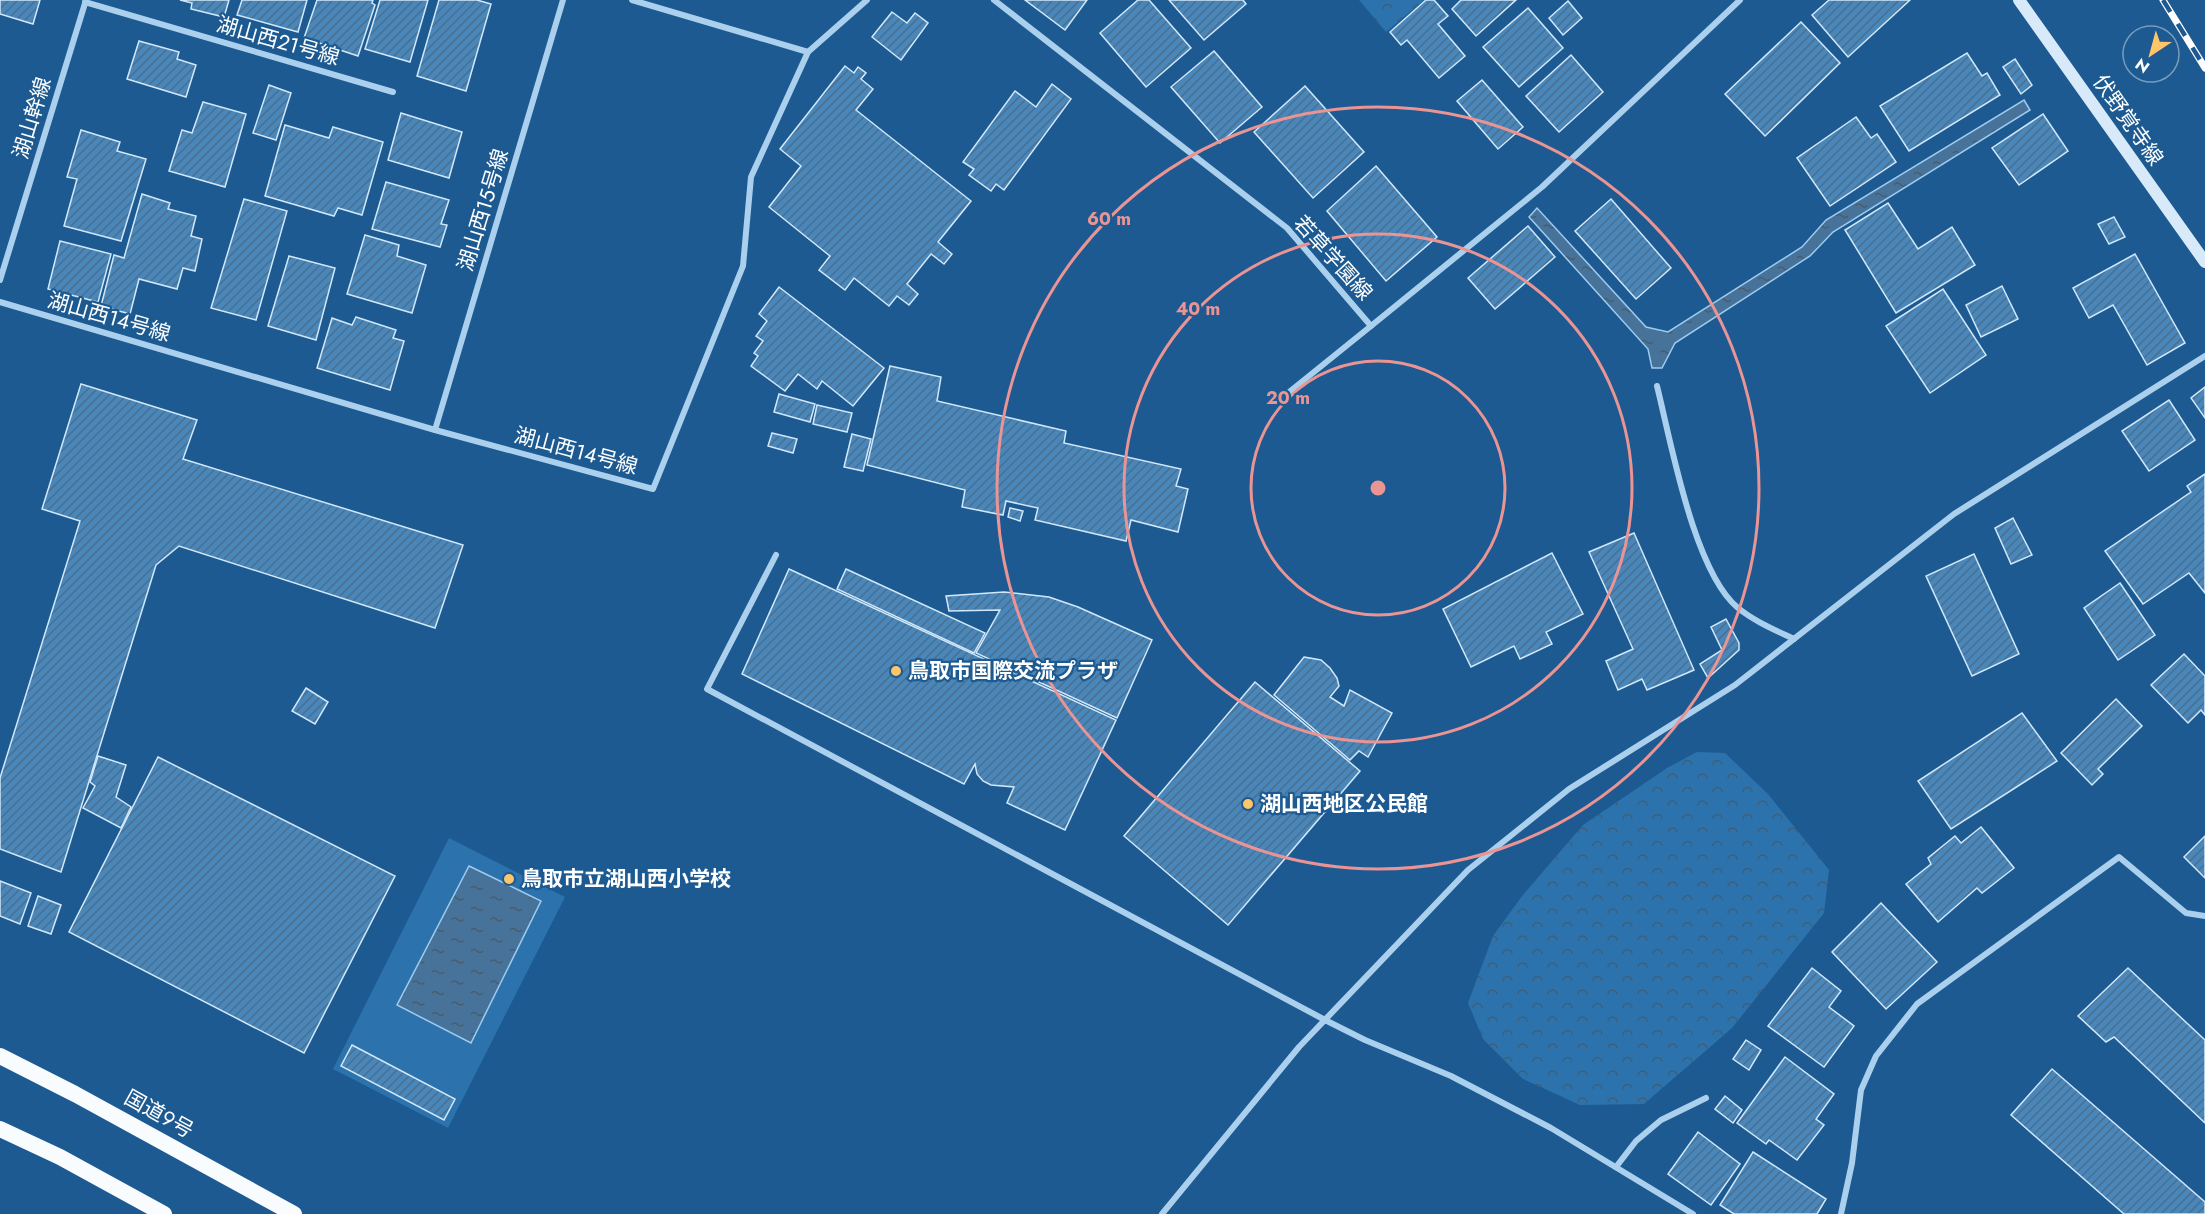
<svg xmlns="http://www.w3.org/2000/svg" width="2205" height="1214" viewBox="0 0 2205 1214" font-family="Jost,'Noto Sans JP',sans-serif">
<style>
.grass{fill:#2c73ad}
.forest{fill:url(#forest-crowns)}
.water{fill:url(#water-ripples);stroke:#9eccf0;stroke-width:1.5}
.building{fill:url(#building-hatch);stroke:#d1e8fa;stroke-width:1.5}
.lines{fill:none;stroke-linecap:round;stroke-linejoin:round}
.minor{stroke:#abd0ee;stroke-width:6}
.secondary{stroke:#d8eafa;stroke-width:12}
.trunk{stroke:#f8fcff;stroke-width:16}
.rail-casing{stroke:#fff;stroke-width:7}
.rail{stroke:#1c5a91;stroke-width:4.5;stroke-dasharray:14;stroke-linecap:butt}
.ring{fill:none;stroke:#ea9494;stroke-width:3}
.poi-dot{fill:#ffc569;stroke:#1c5a91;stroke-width:2}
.labels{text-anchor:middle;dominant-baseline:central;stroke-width:4.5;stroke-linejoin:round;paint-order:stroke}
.street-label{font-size:21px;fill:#fff;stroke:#1c5a91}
.poi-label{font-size:21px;font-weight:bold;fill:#fff;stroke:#1c5a91;text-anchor:start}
.centre{fill:#ea9494;stroke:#1c5a91;stroke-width:3}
.ring-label{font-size:18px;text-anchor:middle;font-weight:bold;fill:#ea9494;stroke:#1c5a91;stroke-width:4.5;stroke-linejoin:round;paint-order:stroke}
</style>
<defs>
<pattern id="forest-crowns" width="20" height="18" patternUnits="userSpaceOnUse" patternTransform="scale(1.5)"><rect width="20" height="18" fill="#2c73ad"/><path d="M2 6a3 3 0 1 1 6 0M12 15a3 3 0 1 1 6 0" fill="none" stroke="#3e5e78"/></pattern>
<pattern id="water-ripples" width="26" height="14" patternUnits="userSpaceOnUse" patternTransform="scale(1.5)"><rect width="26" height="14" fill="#47739a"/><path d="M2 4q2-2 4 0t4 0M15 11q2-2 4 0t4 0" fill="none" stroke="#4a5c6b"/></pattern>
<pattern id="building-hatch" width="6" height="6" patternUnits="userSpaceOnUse" patternTransform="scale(1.5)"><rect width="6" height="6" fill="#4986ba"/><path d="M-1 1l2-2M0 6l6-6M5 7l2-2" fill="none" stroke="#4a6f8e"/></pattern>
</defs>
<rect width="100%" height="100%" fill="#1c5a91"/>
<!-- grass -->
<polygon class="grass" points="449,838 565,897 448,1128 333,1069"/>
<!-- forest -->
<g class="forest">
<polygon points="1359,0 1424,0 1386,32"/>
<polygon points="1697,752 1725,753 1768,794 1829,870 1824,913 1732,1028 1644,1104 1580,1105 1523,1079 1483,1039 1468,1003 1493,936 1522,896 1583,825 1667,768"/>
</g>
<!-- water -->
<g class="water">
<polygon points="2024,100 2030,110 1833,232 1810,256 1675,343 1662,368 1652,368 1648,349 1529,217 1537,208 1646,327 1668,332 1802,247 1826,220"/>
<polygon points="469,866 541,901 471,1043 397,1005"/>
</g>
<!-- building -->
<g class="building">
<polygon points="0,0 40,0 33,24 0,14"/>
<polygon points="180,0 229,0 224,17 191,9 192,3"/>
<polygon points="242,0 307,0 298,32 237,15"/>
<polygon points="317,0 373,0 372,3 375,5 358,56 304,38"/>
<polygon points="380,0 428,0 410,62 365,49"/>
<polygon points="439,0 477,0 491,4 466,91 417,76"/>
<polygon points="1025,0 1087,0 1065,30"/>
<polygon points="1138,0 1149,0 1191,48 1146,87 1100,33"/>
<polygon points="1169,0 1243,0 1246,4 1204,40"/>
<polygon points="1426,0 1434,0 1448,16 1438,24 1465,56 1439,78 1407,40 1401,45 1390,32"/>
<polygon points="1461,0 1516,0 1476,36 1452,9"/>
<polygon points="1829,0 1910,0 1848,57 1812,15"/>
<polygon points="1568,1 1582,18 1563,35 1549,18"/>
<polygon points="1528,8 1563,48 1519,87 1483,47"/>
<polygon points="892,12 907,23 915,13 928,23 901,60 872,37"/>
<polygon points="1801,22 1840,63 1765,136 1725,94"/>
<polygon points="139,41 179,52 177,59 196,65 186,97 127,79"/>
<polygon points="1214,51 1262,107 1220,143 1171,87"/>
<polygon points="1967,53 1982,76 1987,73 2000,95 1909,151 1880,106"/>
<polygon points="1571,55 1603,92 1559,132 1526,96"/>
<polygon points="2015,59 2032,85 2021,94 2003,67"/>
<polygon points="845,66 854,73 858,67 866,73 861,79 873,89 856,110 971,201 938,242 952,254 944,264 931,254 907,284 918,294 909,305 897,296 889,306 854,278 845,290 819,270 830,256 769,207 801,166 780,149"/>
<polygon points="1482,80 1523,127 1498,149 1457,101"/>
<polygon points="1052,84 1071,99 1004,190 996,184 991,191 969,175 974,169 963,162 1015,91 1036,107"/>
<polygon points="269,85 291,93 276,140 253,133"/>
<polygon points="1305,86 1364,152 1313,198 1254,132"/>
<polygon points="203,102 246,114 225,187 169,171 182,130 192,133"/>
<polygon points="401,113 462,132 449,178 388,160"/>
<polygon points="2043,114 2068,151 2019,185 1992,148"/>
<polygon points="1856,117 1871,138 1877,134 1896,162 1830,206 1797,158"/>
<polygon points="285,125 329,138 333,127 383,142 362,215 338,208 334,216 265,196"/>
<polygon points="81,130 120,142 117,151 146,159 121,241 64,226 77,179 67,177"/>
<polygon points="1376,166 1437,237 1386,281 1327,211"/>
<polygon points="386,182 449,200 441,224 447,225 440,247 372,229"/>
<polygon points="142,194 170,203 168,209 196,216 191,236 202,239 195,271 183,268 177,289 139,279 130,314 101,306 114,255 124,258"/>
<polygon points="244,199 287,211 256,320 211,308"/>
<polygon points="1611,199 1671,268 1636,299 1575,231"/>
<polygon points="1888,203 1918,249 1952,227 1975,265 1896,313 1845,230"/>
<polygon points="2114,217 2125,237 2109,244 2098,224"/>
<polygon points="1528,226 1555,257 1495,309 1468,278"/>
<polygon points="365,235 399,245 397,256 426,265 412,313 347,294"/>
<polygon points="60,241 111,254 98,302 48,289"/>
<polygon points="2135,254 2185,343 2147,365 2113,305 2089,318 2073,288"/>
<polygon points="289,256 335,268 316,340 268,326"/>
<polygon points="2002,286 2018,319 1981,337 1966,305"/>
<polygon points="779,287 884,368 853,406 822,381 817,389 798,374 785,391 751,366 758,356 754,353 763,341 756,336 767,321 759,314"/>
<polygon points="1943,289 1986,355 1930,393 1886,326"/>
<polygon points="356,317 396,330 393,338 404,341 390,390 317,368 332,318 352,325"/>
<polygon points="890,366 941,377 937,401 1066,431 1064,443 1181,469 1176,486 1188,489 1178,532 1131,520 1126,541 1035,520 1038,508 1006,501 1003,515 962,507 965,490 867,465"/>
<polygon points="81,384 197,420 183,459 463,545 435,628 179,546 156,565 61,872 0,849 0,778 80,521 42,509"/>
<polygon points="2205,387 2205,418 2191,398"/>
<polygon points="779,394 815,404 810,422 774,412"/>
<polygon points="2169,400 2195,440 2149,471 2122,431"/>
<polygon points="817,405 852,413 847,432 813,424"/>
<polygon points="772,433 797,439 793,453 768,446"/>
<polygon points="852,434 871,439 863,471 844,467"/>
<polygon points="2205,474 2205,593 2189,573 2143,604 2105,551 2191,492 2187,486"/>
<polygon points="1010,508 1023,511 1020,521 1008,517"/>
<polygon points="2013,518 2032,555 2011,564 1995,528"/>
<polygon points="1634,533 1694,670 1647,690 1642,679 1618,690 1606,661 1633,649 1589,552"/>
<polygon points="1552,553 1583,614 1546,632 1552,644 1520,659 1514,646 1471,667 1443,609"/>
<polygon points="1974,554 2019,654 1972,676 1926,576"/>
<polygon points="789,569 1116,720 1065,830 1007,803 1014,787 991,785 983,781 977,774 975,764 964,784 742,674"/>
<polygon points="846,569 985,633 974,653 837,589"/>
<polygon points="2120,583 2155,635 2118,660 2084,608"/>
<polygon points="1004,592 1049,597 1078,607 1152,640 1117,718 976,653 1000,610 949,611 946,596"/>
<polygon points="1726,619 1739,643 1739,650 1708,678 1700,664 1722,650 1711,627"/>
<polygon points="2184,654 2205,676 2205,715 2201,710 2188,723 2151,685"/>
<polygon points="1304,657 1321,660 1330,668 1337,678 1339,686 1330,697 1344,706 1350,690 1392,713 1368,757 1359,751 1350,760 1274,695"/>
<polygon points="1255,682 1360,771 1228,925 1124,836"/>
<polygon points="306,688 328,702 315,724 292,711"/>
<polygon points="2116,699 2142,726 2098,769 2103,774 2092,785 2061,753"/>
<polygon points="2022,713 2057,761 1951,829 1918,781"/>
<polygon points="98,756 126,765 116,797 131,807 121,828 83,808 95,786 90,782"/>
<polygon points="158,757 395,876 304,1053 69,932"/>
<polygon points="1981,827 2014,868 1982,893 1977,888 1938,922 1906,884 1931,864 1928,858 1955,836 1961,843"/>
<polygon points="2205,836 2205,878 2184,857"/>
<polygon points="0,881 31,893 20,924 0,916"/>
<polygon points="38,896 61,905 51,934 28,926"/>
<polygon points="1881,903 1937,962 1886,1009 1832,952"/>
<polygon points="1812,968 1841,991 1829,1007 1854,1026 1824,1067 1768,1026"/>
<polygon points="2128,968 2205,1040 2205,1123 2114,1037 2106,1042 2078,1016"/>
<polygon points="1746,1040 1761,1050 1749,1070 1733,1059"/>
<polygon points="352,1045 455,1099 444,1120 341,1066"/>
<polygon points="1785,1057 1834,1094 1816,1119 1824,1125 1797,1160 1769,1140 1766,1144 1737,1123"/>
<polygon points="2052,1069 2205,1202 2205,1214 2124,1214 2011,1115"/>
<polygon points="1725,1096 1742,1110 1733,1123 1715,1109"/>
<polygon points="1698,1132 1740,1164 1711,1205 1668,1174"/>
<polygon points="1753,1152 1826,1199 1817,1214 1734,1214 1720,1205"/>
</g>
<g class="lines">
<!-- minor -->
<g class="minor">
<polyline points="632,0 808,52"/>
<polyline points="994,0 1287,228 1371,326 1542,187 1740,0"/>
<polyline points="85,2 393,92"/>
<polyline points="0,280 86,0"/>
<polyline points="0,302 435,430 653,489 743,266 751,177 808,52 867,0"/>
<path d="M1657,386c14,56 37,186 81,222 16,13 37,22 56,31"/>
<polyline points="1278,401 1371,326"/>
<polyline points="435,430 563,0"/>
<polyline points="776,555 707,689 1325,1020 1365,1040 1451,1076 1551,1128 1693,1214"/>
<polyline points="1616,1167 1636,1141 1661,1120 1706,1098"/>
<polyline points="1162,1214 1299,1047 1468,870 1569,789 1735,685 1954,514 2205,356"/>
<polyline points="1841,1214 1852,1163 1861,1090 1876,1056 1917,1004 2119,857 2186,913 2205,916"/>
</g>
<!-- secondary -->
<polyline class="secondary" points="2019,0 2205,262"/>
<!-- trunk -->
<g class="trunk">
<polyline points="0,1056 75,1094 294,1214"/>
<polyline points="0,1129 60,1157 164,1214"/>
</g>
<defs>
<polyline id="rail" points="2163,0 2205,68"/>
</defs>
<!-- rail casing -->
<use href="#rail" class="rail-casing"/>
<!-- rail -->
<use href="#rail" class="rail"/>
</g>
<!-- distance rings -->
<g class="ring">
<circle cx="1378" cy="488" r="127"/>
<circle cx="1378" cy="488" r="254"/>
<circle cx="1378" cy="488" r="381"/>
</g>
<!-- markers -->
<g class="poi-dot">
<circle cx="896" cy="671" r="6"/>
<circle cx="1248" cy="804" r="6"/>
<circle cx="509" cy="879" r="6"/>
</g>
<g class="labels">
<!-- street labels -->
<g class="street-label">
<text transform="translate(278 41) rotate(16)">湖山西21号線</text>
<text transform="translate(32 118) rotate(-73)">湖山幹線</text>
<text transform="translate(2128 120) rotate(55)">伏野覚寺線</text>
<text transform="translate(483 210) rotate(-73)">湖山西15号線</text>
<text transform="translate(1333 258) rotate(48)">若草学園線</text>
<text transform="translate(109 317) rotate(16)">湖山西14号線</text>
<text transform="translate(576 451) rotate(15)">湖山西14号線</text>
<text transform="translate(159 1114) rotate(29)">国道9号</text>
</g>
<!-- poi labels -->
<g class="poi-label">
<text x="908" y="671">鳥取市国際交流プラザ</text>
<text x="1260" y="804">湖山西地区公民館</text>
<text x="521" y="879">鳥取市立湖山西小学校</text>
</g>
</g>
<circle cx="1378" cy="488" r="9" class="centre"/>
<g class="ring-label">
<text x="1109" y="225">60 m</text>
<text x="1198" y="315">40 m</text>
<text x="1288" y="404">20 m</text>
</g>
<!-- north arrow -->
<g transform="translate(2151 54) rotate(216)"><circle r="28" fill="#1c5a91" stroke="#779cbd" stroke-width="1.5"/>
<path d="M0-4.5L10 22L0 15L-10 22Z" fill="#ffc569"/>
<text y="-9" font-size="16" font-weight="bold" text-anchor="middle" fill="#ffffff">N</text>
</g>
</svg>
